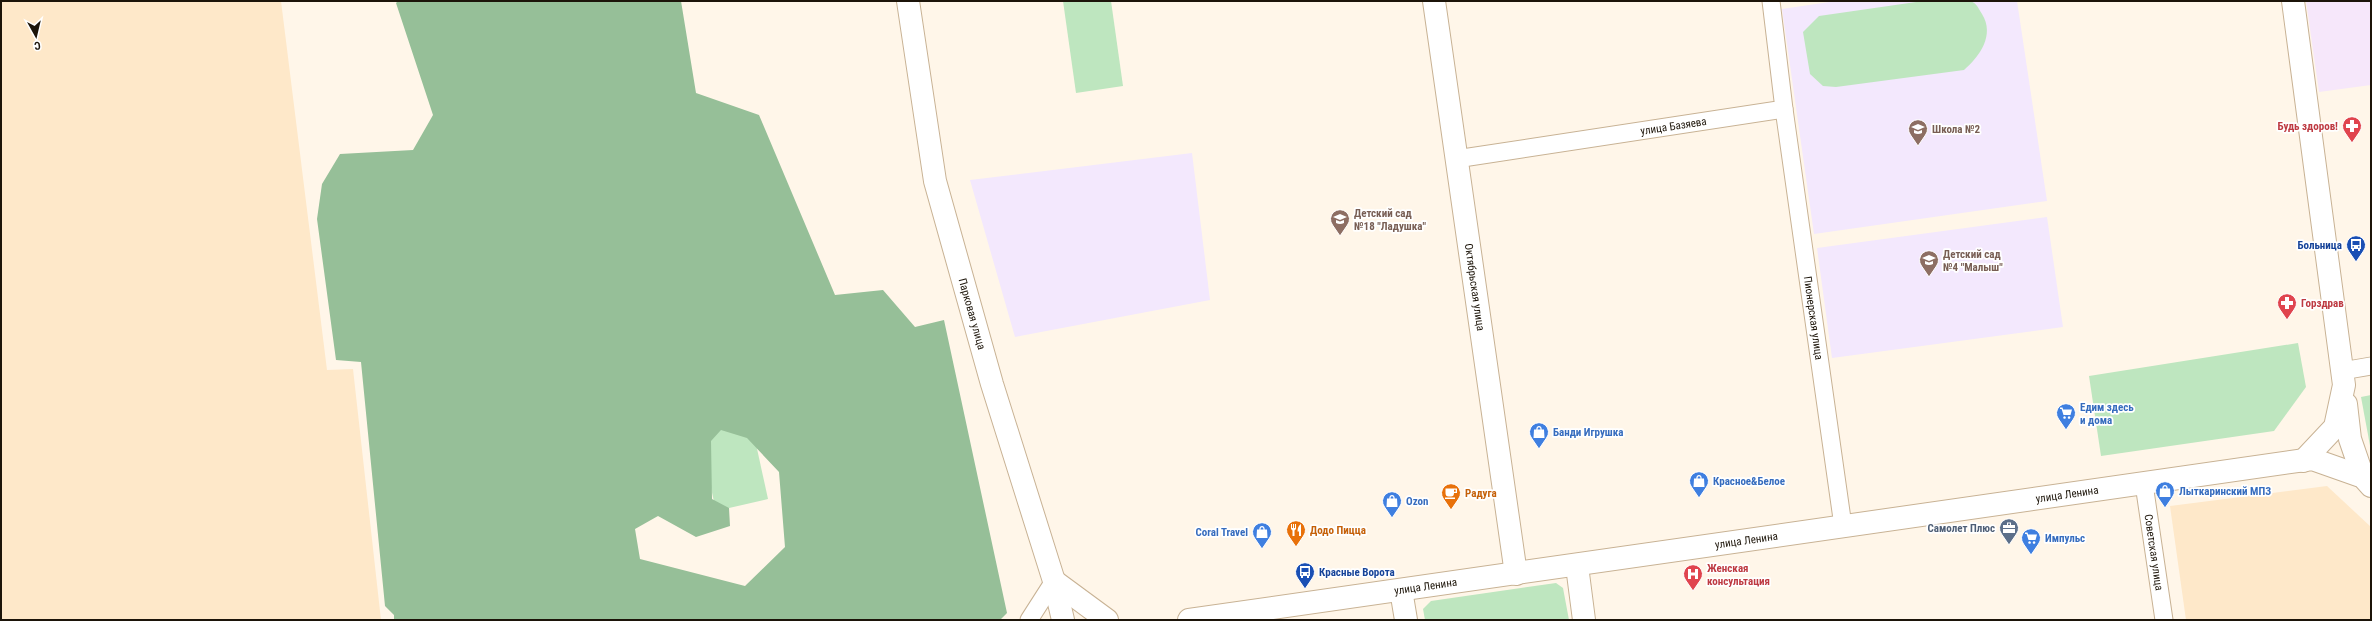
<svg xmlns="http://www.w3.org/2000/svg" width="2372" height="621" viewBox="0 0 2372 621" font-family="'Roboto Condensed',sans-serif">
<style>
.built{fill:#fee8c9}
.education{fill:#f3e8fd}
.medical{fill:#f6e7fa}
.green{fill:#bee6bf}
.forest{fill:#96bf98;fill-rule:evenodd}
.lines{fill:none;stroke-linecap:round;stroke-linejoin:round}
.street-casing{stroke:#c8b294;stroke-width:19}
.secondary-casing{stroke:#c8b294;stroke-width:24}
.street{stroke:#fff;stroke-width:17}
.secondary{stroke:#fff;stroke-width:22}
.labels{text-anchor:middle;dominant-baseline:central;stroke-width:3.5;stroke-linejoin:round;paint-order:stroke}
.street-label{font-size:11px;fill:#1c1409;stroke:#fff}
.health-label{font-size:11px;font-weight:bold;fill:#be3a42;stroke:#fff;text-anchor:start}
.education-label{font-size:11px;font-weight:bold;fill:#785e54;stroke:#fff;text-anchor:start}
.transit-label{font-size:11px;font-weight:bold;fill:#164399;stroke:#fff;text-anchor:end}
.shop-label{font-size:11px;font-weight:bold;fill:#366cbe;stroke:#fff;text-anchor:start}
.food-label{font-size:11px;font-weight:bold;fill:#c56008;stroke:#fff;text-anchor:start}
.service-label{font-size:11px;font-weight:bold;fill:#4e5e75;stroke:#fff;text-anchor:end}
</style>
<rect width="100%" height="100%" fill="#fff6e9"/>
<!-- built -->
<g class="built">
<polygon points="1,1 281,1 327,370 353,369 381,620 1,620"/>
<polygon points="2327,486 2371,527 2371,620 2186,620 2170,506"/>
</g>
<!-- education -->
<g class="education">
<polygon points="1836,1 2017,1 2047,201 1814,234 1782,9"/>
<polygon points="1192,153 1210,300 1015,337 970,180"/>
<polygon points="2047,217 2063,327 1832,358 1817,248"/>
</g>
<!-- medical -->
<polygon class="medical" points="2306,1 2371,1 2371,85 2319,92"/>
<!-- green -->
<g class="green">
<polygon points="1063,1 1111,1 1123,86 1076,93"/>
<path d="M1923,1h47c7,2 8,7 12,13 13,21 -2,42 -18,56l-128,17 -13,-1 -13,-12 -7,-42 16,-16z"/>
<polygon points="2298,343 2306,387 2274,431 2101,456 2089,376"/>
<polygon points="2371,395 2371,451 2361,397"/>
<polygon points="749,412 768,499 716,511 697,423"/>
<polygon points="1556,583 1563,588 1569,620 1425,620 1423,609 1431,601"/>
</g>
<!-- forest -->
<path class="forest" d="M398,1h283l15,92 63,22 76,180 48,-5 32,37 29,-7 63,293 -7,7h-606v-5l-9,-9 -24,-244 -25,-2 -19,-141 5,-35 18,-30 73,-4 20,-35 -37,-112zM721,430l26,8 32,34 6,75 -40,39 -105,-27 -5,-30 23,-13 38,21 34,-11 -1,-18 -17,-9 -1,-58z"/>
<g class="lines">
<defs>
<g id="street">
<path id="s1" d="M1784,109l59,417"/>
<path id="s2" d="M1456,159l328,-50 -13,-108"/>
<polyline points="2342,371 2371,366"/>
<path id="s3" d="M2144,484l20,136"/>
<polyline points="1029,620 1054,581"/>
</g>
<g id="secondary">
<path id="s4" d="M908,1l27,180 57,203 62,197 9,39"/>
<path id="s5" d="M1434,1l82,573"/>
<polyline points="2293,1 2344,385 2335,427 2303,461"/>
<polyline points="2346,404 2350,439 2363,477"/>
<polyline points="1577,566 1584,620"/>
<polyline points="1054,581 1107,620"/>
<polyline points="1401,590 1406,620"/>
<path id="s6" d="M1189,620l1123,-161 51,18 8,9"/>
</g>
</defs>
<!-- street casing -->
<use href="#street" class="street-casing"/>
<!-- secondary casing -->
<use href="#secondary" class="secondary-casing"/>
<!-- street -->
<use href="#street" class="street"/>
<!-- secondary -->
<use href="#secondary" class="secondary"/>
</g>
<!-- icons -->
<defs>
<symbol id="pharmacy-pin" viewBox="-11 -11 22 30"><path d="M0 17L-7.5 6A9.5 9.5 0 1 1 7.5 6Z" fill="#e0444e" stroke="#fff"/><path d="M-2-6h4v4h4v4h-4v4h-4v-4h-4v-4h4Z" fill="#fff"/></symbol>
<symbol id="school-pin" viewBox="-11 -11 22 30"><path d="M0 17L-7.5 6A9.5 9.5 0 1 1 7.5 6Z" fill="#8d6e63" stroke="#fff"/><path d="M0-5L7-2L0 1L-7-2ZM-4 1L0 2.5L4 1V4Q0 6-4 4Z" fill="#fff"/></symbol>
<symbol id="bus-pin" viewBox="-11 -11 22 30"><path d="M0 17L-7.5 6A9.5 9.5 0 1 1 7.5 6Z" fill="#1a4fb4" stroke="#fff"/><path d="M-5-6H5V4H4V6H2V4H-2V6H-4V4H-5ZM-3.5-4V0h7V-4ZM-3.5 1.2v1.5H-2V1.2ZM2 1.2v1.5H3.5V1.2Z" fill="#fff"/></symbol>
<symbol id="supermarket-pin" viewBox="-11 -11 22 30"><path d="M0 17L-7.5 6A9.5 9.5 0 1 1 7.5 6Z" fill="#3f7fe0" stroke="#fff"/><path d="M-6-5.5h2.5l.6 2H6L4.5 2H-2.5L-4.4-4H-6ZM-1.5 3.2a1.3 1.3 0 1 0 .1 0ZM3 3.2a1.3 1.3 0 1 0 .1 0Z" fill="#fff"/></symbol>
<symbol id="shop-pin" viewBox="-11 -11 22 30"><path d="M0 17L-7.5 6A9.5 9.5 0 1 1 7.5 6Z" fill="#3f7fe0" stroke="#fff"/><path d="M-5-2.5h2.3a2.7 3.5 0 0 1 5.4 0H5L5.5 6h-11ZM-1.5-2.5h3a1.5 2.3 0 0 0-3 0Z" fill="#fff"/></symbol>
<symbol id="cafe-pin" viewBox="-11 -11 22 30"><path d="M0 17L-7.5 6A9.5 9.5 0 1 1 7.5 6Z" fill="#e8710a" stroke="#fff"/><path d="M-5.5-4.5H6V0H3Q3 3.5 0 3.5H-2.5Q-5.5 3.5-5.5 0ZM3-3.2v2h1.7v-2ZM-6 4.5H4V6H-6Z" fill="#fff"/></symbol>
<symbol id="office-pin" viewBox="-11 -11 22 30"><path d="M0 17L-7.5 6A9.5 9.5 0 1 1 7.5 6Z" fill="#5c6f8a" stroke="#fff"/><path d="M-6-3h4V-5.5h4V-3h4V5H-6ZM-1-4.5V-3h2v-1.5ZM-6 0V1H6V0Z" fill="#fff"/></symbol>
<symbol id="restaurant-pin" viewBox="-11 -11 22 30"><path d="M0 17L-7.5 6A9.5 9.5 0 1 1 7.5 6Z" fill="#e8710a" stroke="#fff"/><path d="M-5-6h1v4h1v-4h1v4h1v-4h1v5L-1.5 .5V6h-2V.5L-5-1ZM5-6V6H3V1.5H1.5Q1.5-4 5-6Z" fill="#fff"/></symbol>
<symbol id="hospital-pin" viewBox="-11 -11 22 30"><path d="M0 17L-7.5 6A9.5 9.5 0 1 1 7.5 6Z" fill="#e0444e" stroke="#fff"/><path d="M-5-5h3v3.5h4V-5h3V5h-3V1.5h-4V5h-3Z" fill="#fff"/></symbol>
</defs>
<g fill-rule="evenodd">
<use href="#pharmacy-pin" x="2341" y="115" width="22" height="30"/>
<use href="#school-pin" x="1907" y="118" width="22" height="30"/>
<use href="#school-pin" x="1329" y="208" width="22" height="30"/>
<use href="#bus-pin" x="2345" y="234" width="22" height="30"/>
<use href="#school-pin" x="1918" y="249" width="22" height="30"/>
<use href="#pharmacy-pin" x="2276" y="292" width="22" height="30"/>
<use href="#supermarket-pin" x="2055" y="402" width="22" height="30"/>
<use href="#shop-pin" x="1528" y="421" width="22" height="30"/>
<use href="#shop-pin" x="1688" y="470" width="22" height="30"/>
<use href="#shop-pin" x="2154" y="480" width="22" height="30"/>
<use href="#cafe-pin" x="1440" y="482" width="22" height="30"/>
<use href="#shop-pin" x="1381" y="490" width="22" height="30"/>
<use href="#office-pin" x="1998" y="517" width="22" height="30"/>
<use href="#restaurant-pin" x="1285" y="519" width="22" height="30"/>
<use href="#shop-pin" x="1251" y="521" width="22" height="30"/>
<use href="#supermarket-pin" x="2020" y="527" width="22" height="30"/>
<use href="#bus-pin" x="1294" y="561" width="22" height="30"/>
<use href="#hospital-pin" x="1682" y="563" width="22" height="30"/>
</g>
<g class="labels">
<!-- street labels -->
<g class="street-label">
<text stroke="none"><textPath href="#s2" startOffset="220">улица Базяева</textPath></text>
<text stroke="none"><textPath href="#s5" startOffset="289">Октябрьская улица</textPath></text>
<text stroke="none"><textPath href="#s4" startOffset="320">Парковая улица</textPath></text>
<text stroke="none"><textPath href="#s1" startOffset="211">Пионерская улица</textPath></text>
<text stroke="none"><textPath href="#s6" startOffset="887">улица Ленина</textPath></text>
<text stroke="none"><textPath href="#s6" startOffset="563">улица Ленина</textPath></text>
<text stroke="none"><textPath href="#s3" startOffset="69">Советская улица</textPath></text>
<text stroke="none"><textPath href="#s6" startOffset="239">улица Ленина</textPath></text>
</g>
<!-- health labels -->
<g class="health-label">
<text x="2338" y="126" text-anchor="end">Будь здоров!</text>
<text x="2301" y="303">Горздрав</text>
<text x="1707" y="568">Женская<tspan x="1707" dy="13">консультация</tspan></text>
</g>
<!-- education labels -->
<g class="education-label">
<text x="1932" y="129">Школа №2</text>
<text x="1354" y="213">Детский сад<tspan x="1354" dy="13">№18 "Ладушка"</tspan></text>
<text x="1943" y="254">Детский сад<tspan x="1943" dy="13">№4 "Малыш"</tspan></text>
</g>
<!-- transit labels -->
<g class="transit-label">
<text x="2342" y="245">Больница</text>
<text x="1319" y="572" text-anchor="start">Красные Ворота</text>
</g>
<!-- shop labels -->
<g class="shop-label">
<text x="2080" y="407">Едим здесь<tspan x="2080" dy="13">и дома</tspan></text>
<text x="1553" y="432">Банди Игрушка</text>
<text x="1713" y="481">Красное&amp;Белое</text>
<text x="2179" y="491">Лыткаринский МПЗ</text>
<text x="1406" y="501">Ozon</text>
<text x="1248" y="532" text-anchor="end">Coral Travel</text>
<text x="2045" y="538">Импульс</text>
</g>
<!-- food labels -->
<g class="food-label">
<text x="1465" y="493">Радуга</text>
<text x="1310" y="530">Додо Пицца</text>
</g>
<!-- service labels -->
<g class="service-label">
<text x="1995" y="528">Самолет Плюс</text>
</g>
</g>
<!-- border -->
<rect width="2372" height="621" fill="none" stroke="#1c1409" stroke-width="4"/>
<!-- north arrow -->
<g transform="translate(36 36) rotate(172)" stroke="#ffffff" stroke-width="3" paint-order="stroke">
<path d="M0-3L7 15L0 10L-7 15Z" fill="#1c1409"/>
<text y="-6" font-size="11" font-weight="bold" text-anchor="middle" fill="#1c1409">С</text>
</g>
</svg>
